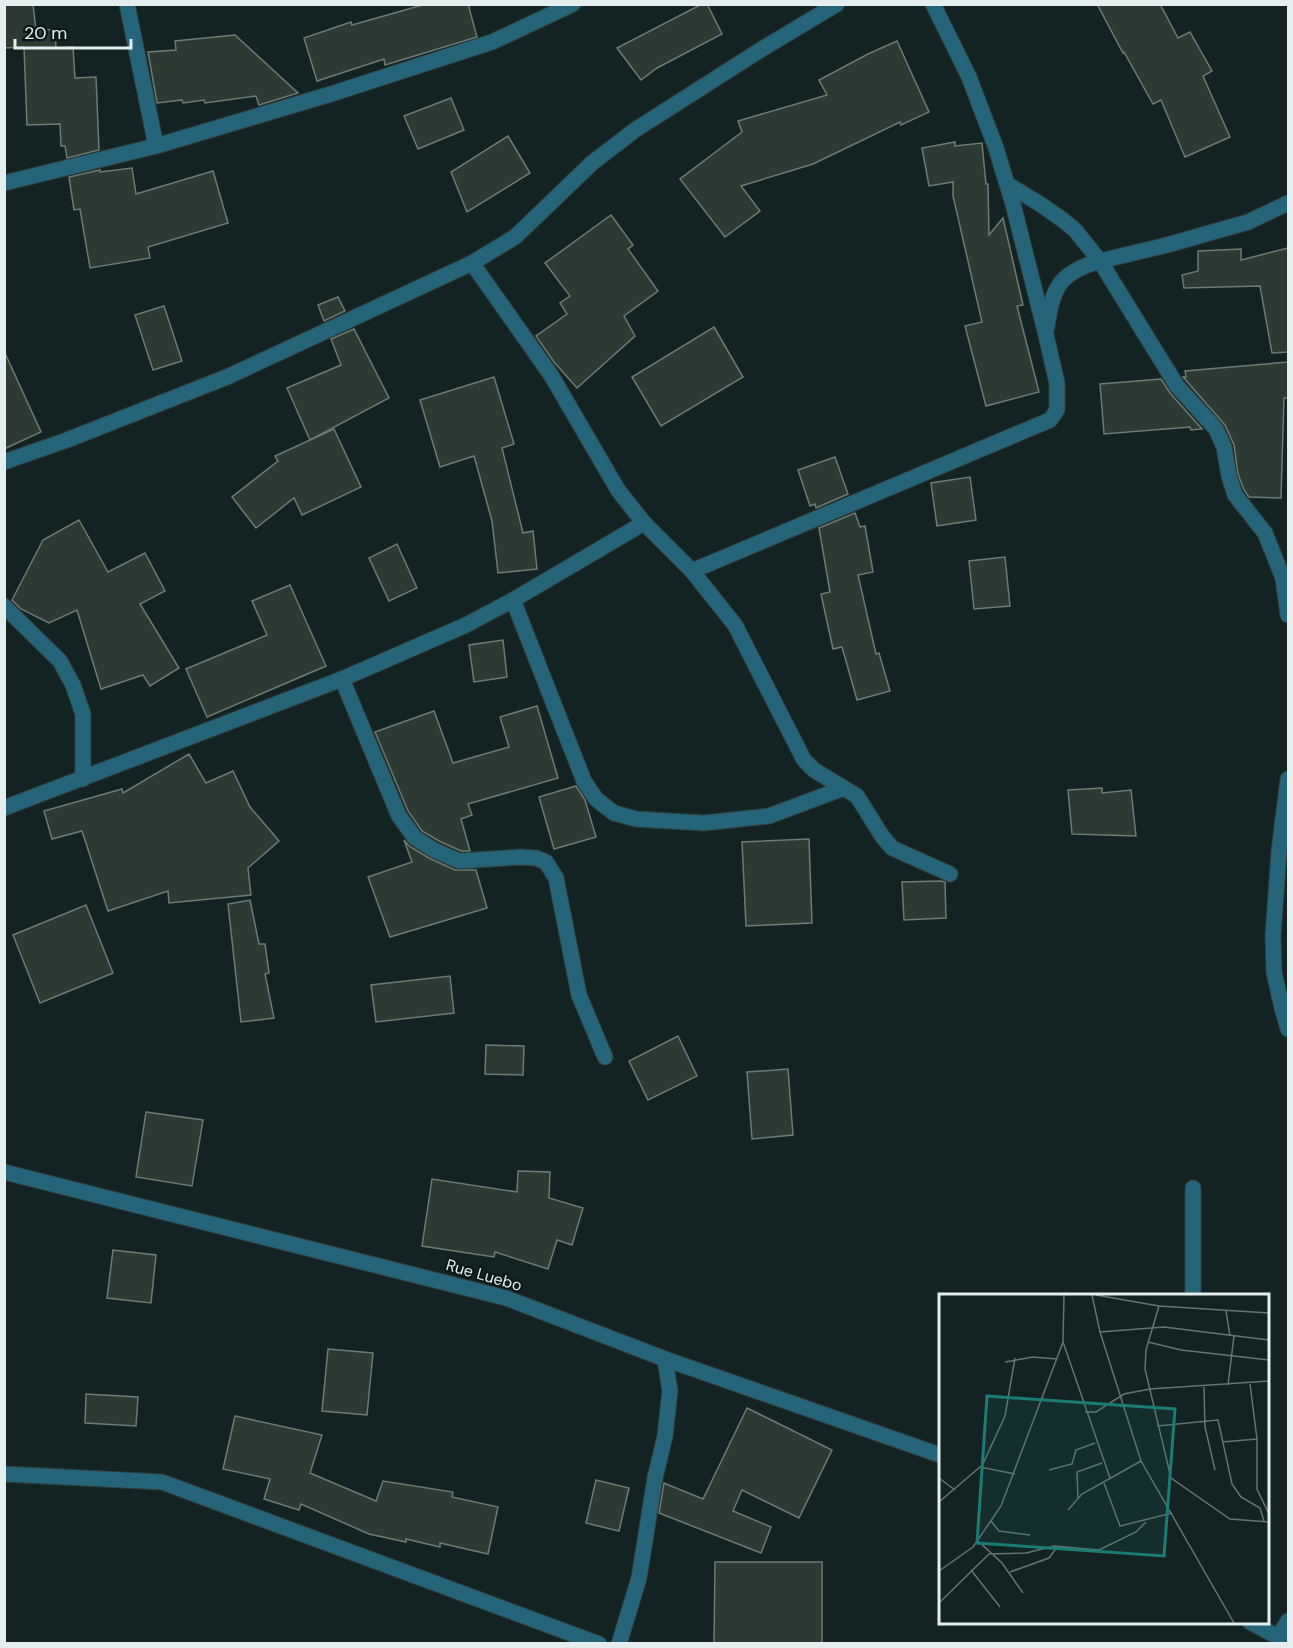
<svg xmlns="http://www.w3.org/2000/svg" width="1293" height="1648" viewBox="0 0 1293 1648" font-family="'DM Sans',sans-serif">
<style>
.building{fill:#2d3a34;stroke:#6c7b75;stroke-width:1.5}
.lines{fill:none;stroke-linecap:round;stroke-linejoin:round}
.service-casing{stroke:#303f3f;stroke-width:17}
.minor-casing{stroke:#303f3f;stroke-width:17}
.tertiary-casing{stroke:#303f3f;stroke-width:17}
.service{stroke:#26647a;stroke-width:15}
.minor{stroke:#26647a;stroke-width:15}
.tertiary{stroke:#26647a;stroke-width:15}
.labels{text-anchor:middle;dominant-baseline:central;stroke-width:4.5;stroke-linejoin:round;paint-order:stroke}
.street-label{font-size:16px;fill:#e4eeee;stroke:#0a1819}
.inset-road{fill:none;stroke:#677474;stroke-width:1.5}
.view{fill:#1a7c74;fill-opacity:0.15;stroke:#1a7c74;stroke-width:3}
.inset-edge{fill:none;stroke:#e4eeee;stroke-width:3}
</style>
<rect width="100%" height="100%" fill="#132222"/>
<!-- building -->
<g class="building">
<polygon points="4,4 33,4 36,31 55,29 56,48 73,47 75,78 96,77 99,150 67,158 65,146 61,146 60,124 27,125 24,47 4,48"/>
<polygon points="426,4 468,4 477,37 385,65 384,59 317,81 304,38 351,22 352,25"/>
<polygon points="702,4 707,4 722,34 657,68 641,80 617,48"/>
<polygon points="1097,4 1160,4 1178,38 1190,32 1212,71 1203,76 1230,137 1185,157 1161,100 1153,104 1124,52 1123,53"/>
<polygon points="235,35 298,93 259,105 256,96 205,103 204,100 183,103 182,100 157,103 148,52 176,50 175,41"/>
<polygon points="897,41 929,112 901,125 900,122 813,164 741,186 760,211 725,237 680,179 742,132 738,121 827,95 819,80 868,54"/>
<polygon points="451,98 464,130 418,149 404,116"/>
<polygon points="508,136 530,173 467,212 451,172"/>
<polygon points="955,142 955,146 982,143 986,184 988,184 989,235 1003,218 1023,305 1017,306 1039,392 986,406 965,326 982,322 953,196 953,182 929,186 922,148"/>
<polygon points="132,168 136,194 213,171 228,223 148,247 150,258 90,268 80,209 74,210 69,177 100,170 100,172"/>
<polygon points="611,215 633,245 628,249 658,291 624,316 635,336 577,388 554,362 536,336 567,314 560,303 570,296 545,263"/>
<polygon points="1288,248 1288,352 1272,353 1260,286 1184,288 1182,275 1198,271 1198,251 1241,249 1241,260"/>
<polygon points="338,297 345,311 324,321 318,305"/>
<polygon points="164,306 182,361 153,370 135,315"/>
<polygon points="714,327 743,377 661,426 632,377"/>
<polygon points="354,329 389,398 310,440 287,388 341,365 331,339"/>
<polygon points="4,351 41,432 4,449"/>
<polygon points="1288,362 1288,398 1284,398 1281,498 1249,497 1244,490 1238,474 1234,445 1225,425 1183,377 1186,377 1185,371"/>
<polygon points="494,377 514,444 502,448 523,533 533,531 537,569 498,573 492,521 474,456 440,467 420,400"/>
<polygon points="1161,379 1170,393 1202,429 1191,430 1190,427 1104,434 1100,384"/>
<polygon points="334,429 361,487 302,515 294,498 256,528 232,497 278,461 275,456"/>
<polygon points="835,457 848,494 816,508 815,504 810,506 798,470"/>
<polygon points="970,477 976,520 937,526 931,483"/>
<polygon points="855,513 860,527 865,526 873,572 858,575 876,654 879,653 890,691 857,700 842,647 833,649 821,594 830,592 819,528"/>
<polygon points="79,520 108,572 145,553 165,591 140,604 179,668 150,686 143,675 101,689 77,610 49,623 21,609 12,600 43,540"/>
<polygon points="397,544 417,588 389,601 369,558"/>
<polygon points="1005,557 1010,606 974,609 969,561"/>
<polygon points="290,585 326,666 207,717 186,669 267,635 252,601"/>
<polygon points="503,640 507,677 474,682 469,645"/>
<polygon points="537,706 558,778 468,804 472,815 461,819 470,851 461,851 439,841 422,831 408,811 375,732 434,711 453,763 509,747 500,717"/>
<polygon points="189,754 206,783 233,771 250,807 279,841 248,868 251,895 169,903 168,891 108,911 82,831 52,839 44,811 122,789 123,793"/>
<polygon points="576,786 585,800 596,837 554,849 539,797"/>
<polygon points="1102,788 1102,793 1131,790 1136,836 1072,834 1068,790"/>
<polygon points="809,839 812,923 746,926 742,842"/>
<polygon points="404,840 409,846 429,858 455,870 476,870 487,908 390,937 368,877 412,862"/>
<polygon points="941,881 945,882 946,918 904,920 902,882"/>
<polygon points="250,900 259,944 265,944 269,973 265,974 274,1018 241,1022 228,904"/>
<polygon points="86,905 113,973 40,1003 13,935"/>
<polygon points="450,976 454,1013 376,1022 371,985"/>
<polygon points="678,1036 697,1076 648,1100 629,1061"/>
<polygon points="486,1045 524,1046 523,1075 485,1074"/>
<polygon points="788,1069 793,1135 752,1139 747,1072"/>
<polygon points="146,1112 203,1120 192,1186 136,1177"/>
<polygon points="518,1171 550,1172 549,1198 583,1208 572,1245 557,1240 548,1269 495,1252 494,1257 422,1246 432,1179 517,1192"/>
<polygon points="113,1250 156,1255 151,1303 107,1298"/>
<polygon points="328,1349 373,1353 367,1415 322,1411"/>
<polygon points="86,1394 138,1397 136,1426 85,1423"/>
<polygon points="747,1408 832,1450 799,1518 742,1490 733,1511 771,1527 761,1553 659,1513 664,1483 703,1499"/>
<polygon points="235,1416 322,1435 310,1473 376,1501 383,1481 453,1492 452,1497 498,1507 488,1554 440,1543 440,1547 406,1539 406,1542 369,1534 301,1504 299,1510 264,1499 270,1479 223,1469"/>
<polygon points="596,1480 629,1488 619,1531 586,1523"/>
<polygon points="715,1562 822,1562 822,1644 714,1644"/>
</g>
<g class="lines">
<defs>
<polyline id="service" points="1100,261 1167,245 1248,222 1288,203"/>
<g id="minor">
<polyline points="127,4 156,146"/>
<polyline points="4,183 156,146 331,94 492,42 573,4"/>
<polyline points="1007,184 1040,204 1063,220 1075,230 1100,261 1177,386 1216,429 1224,447 1229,476 1235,495 1265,533 1283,578 1288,615"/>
<polyline points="472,263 551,375 618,490 644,523 692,571 735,625 804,760 814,770 857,796 882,836 892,848 950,874"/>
<path d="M1047,327c5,-39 13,-55 53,-66"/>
<polyline points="4,462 67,440 227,377 472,263 515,237 592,163 635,130 762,49 837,4"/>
<polyline points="692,571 1050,420 1057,410 1057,383 1046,335 1013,204 996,148 969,77 933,4"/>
<polyline points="513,600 584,781 596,799 614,813 636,819 704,823 769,816 844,788"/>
<polyline points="4,606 60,661 73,685 83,714 83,779"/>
<polyline points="342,679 399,816 415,838 434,850 459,861 520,857 536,858 546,862 556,878 579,995 605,1057"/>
<polyline points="1288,779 1279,851 1273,936 1274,972 1282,1008 1288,1029"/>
<polyline points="4,808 342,679 466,625 513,600 644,523"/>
<polyline points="1193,1296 1193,1188"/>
<polyline points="4,1474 162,1482 599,1644"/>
<polyline points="1278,1637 1288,1621"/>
<polyline points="619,1644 639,1578 655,1478 665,1436 670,1391 665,1359"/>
</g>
<g id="tertiary">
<polyline points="4,1172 506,1298 665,1359 940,1455"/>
<polyline points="1250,1622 1278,1637 1287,1644"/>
</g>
</defs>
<!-- service casing -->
<use href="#service" class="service-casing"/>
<!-- minor casing -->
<use href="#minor" class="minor-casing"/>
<!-- tertiary casing -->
<use href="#tertiary" class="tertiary-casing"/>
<!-- service -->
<use href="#service" class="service"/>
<!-- minor -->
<use href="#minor" class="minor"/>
<!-- tertiary -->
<use href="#tertiary" class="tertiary"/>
</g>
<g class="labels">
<!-- street labels -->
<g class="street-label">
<text transform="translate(484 1275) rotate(16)">Rue Luebo</text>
</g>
</g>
<!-- overview -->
<g transform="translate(939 1294)">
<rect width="330" height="330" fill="#132222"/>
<path class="inset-road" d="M153,1l8,37 41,129 93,162M157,1l63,11 110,7M220,12l-13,44 -1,19 26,109 59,41 39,3M287,17l4,25M161,38l64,-5 105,13M124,48l47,136M209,48l33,8 88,10M66,68l28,-5 24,2M311,90l7,55v50l12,25M289,91l6,-49M265,93l1,40 10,43M146,118h11l28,-18 26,-5 119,-8M218,132l61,-6 14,64 9,13 19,11 4,13M283,148l35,-3M43,172l23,-50 10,-58M110,176l23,-6 4,-14 19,-7M0,184l16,12M165,189l16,43 52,-13M139,205l-1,-27 25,-9M0,208l41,-35 35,7M129,216l14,-16 59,-33M52,227l8,10 31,4M39,247l24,22 21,30M32,276l29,37M0,277l34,-24 28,-41 62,-164 1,-47M71,278l39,-14 9,-12M0,309l50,-49 37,-1 28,-7 45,4 37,-18 10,-10"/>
<path class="view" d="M48,102l188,13 -11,147 -187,-13z"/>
<rect width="330" height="330" class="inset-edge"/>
</g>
<!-- border -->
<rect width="1293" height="1648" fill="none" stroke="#e4eeee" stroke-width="12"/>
<!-- scale -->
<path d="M15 39v9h116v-9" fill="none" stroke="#e4eeee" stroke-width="3"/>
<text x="24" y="39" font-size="18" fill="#e4eeee" stroke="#0a1819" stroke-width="4.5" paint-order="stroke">20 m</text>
</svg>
